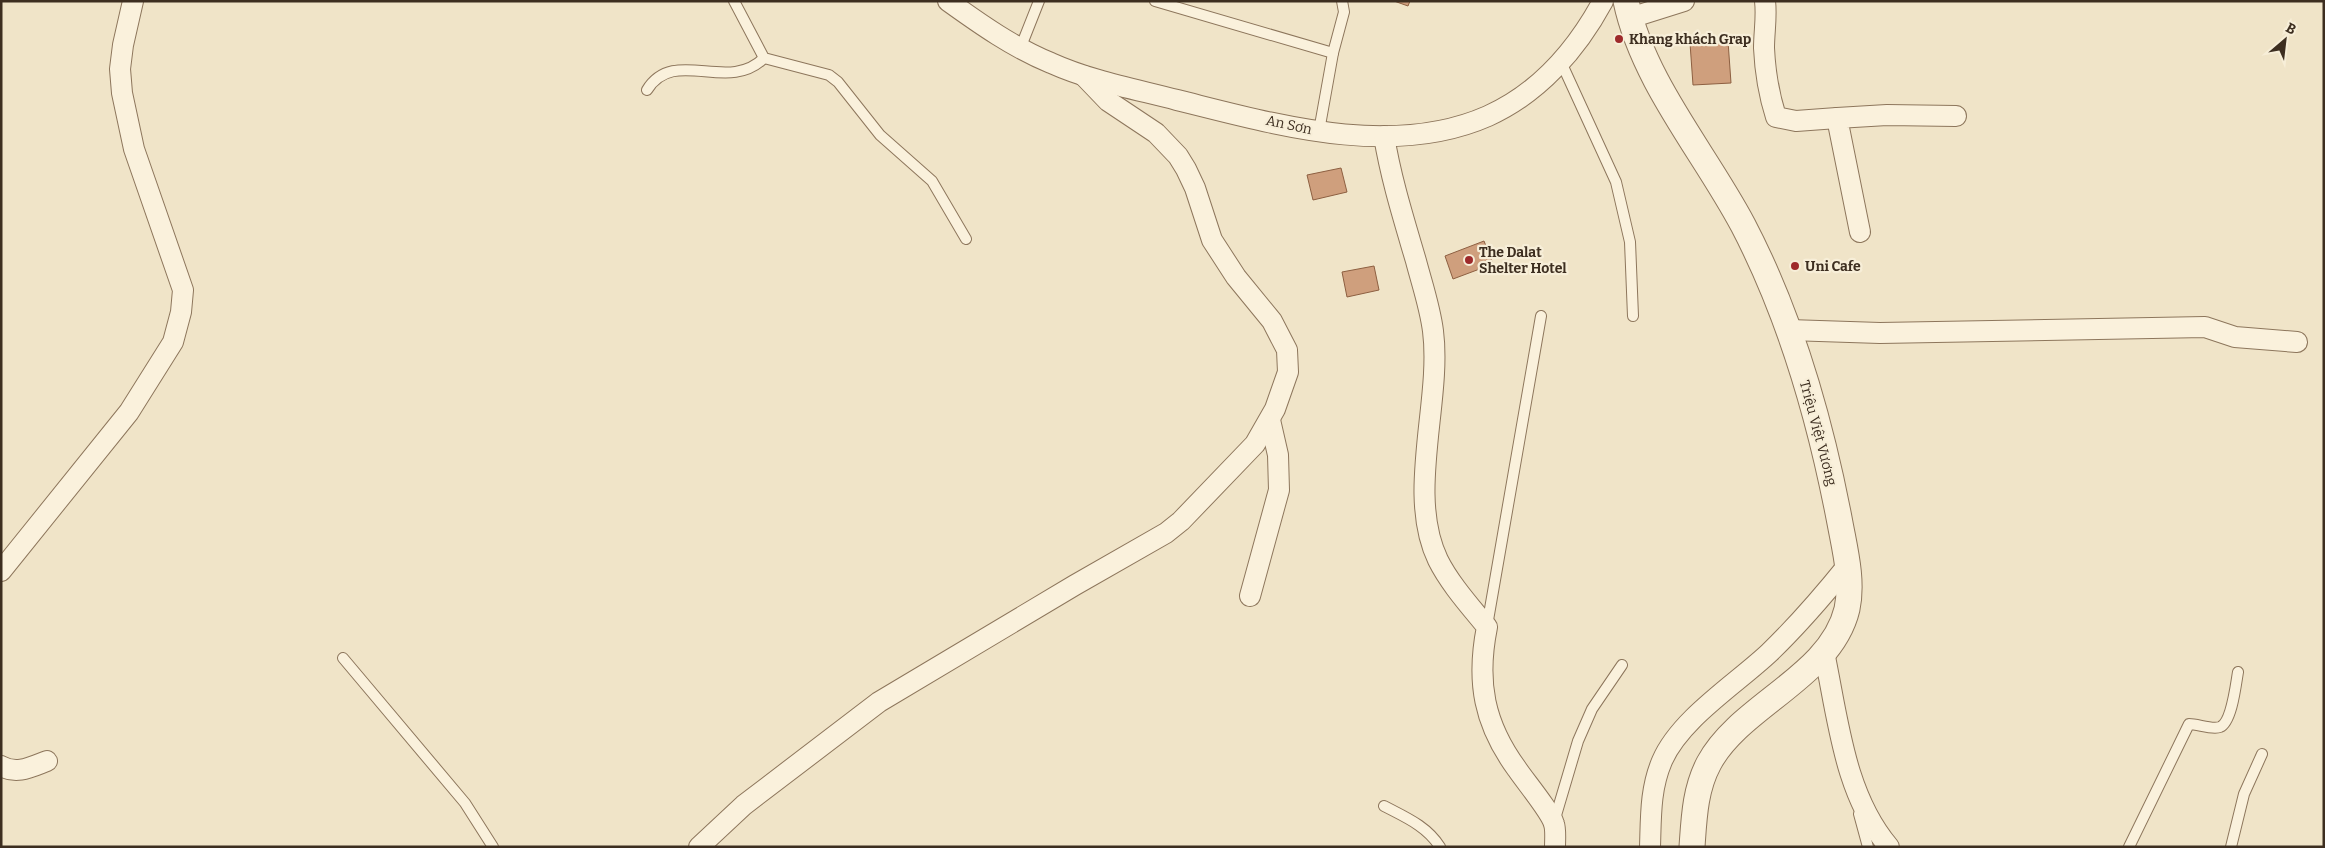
<svg xmlns="http://www.w3.org/2000/svg" width="2325" height="848" viewBox="0 0 2325 848" font-family="Bitter,serif">
<style>
.building{fill:#cf9f7d;stroke:#8d5f41}
.lines{fill:none;stroke-linecap:round;stroke-linejoin:round}
.service-casing{stroke:#8d765c;stroke-width:12}
.minor-casing{stroke:#8d765c;stroke-width:22}
.tertiary-casing{stroke:#8d765c;stroke-width:27}
.service{stroke:#faf1dc;stroke-width:10}
.minor{stroke:#faf1dc;stroke-width:20}
.tertiary{stroke:#faf1dc;stroke-width:25}
.poi-dot{fill:#9e2a2b;stroke:#f7eed8;stroke-width:2}
.labels{text-anchor:middle;dominant-baseline:central;stroke-width:4.5;stroke-linejoin:round;paint-order:stroke}
.poi-label{font-size:14px;font-weight:bold;fill:#3d2e20;stroke:#f7eed8;text-anchor:start}
.street-label{font-size:14px;fill:#3d2e20;stroke:#f7eed8}
</style>
<rect width="100%" height="100%" fill="#f0e4c8"/>
<!-- building -->
<g class="building">
<polygon points="1394,1 1410,1 1408,6"/>
<polygon points="1728,41 1731,83 1693,85 1690,43"/>
<polygon points="1341,168 1347,192 1313,200 1307,175"/>
<polygon points="1484,241 1493,264 1453,279 1445,256"/>
<polygon points="1374,266 1379,290 1347,297 1342,272"/>
</g>
<g class="lines">
<defs>
<g id="service">
<polyline points="734,1 764,58 829,75 838,82 880,135 932,181 966,239"/>
<polyline points="1155,1 1333,53"/>
<polyline points="1020,49 1039,1"/>
<polyline points="1561,62 1616,182 1630,242 1633,316"/>
<path d="M647,90c27,-44 81,4 117,-32"/>
<polyline points="1319,131 1333,53 1344,12 1342,1"/>
<polyline points="1487,626 1541,316"/>
<polyline points="343,658 465,803 493,847"/>
<path d="M1384,806c21,11 43,20 56,41"/>
<polyline points="1859,814 1868,847"/>
<polyline points="1554,822 1578,741 1592,709 1622,665"/>
<path d="M2129,847l60,-123c9,0 23,6 31,3 12,-5 16,-44 18,-55"/>
<polyline points="2231,847 2244,794 2262,754"/>
</g>
<g id="minor">
<path d="M948,1c32,23 66,47 103,62 40,18 84,26 126,37 97,24 214,59 311,16 51,-23 89,-67 115,-115"/>
<path d="M1765,1c2,16 -1,31 -1,47 1,22 5,47 12,69l20,4 41,-3"/>
<polyline points="1630,18 1684,1"/>
<path d="M1384,136c7,43 20,84 32,125 6,23 14,46 17,70 9,70 -27,163 5,229 12,24 32,46 49,67 -11,55 -3,97 30,142 8,12 34,43 37,55 2,6 1,16 1,23"/>
<polyline points="1860,232 1837,118 1887,115 1956,116"/>
<polyline points="1789,330 1880,333 2205,327 2235,337 2297,342"/>
<polyline points="1,571 129,412 173,342 181,312 183,290 134,149 122,93 120,69 123,45 133,1"/>
<polyline points="1250,596 1279,490 1278,455 1270,420"/>
<path d="M1824,652c14,66 20,142 65,195"/>
<path d="M1,766c16,9 30,1 46,-5"/>
<polyline points="699,847 744,805 879,702 1075,585 1166,533 1181,521 1255,444 1275,409 1288,372 1287,350 1272,321 1236,277 1212,240 1195,188 1186,169 1178,156 1156,133 1108,101 1084,76"/>
<path d="M1650,847c1,-30 0,-58 12,-86 18,-42 74,-77 107,-108 28,-27 54,-57 79,-88"/>
</g>
<path id="tertiary" d="M1626,1c17,81 79,152 117,224 47,90 78,198 97,298 5,27 13,58 7,86 -16,68 -107,96 -138,154 -14,26 -15,55 -17,84"/>
</defs>
<!-- service casing -->
<use href="#service" class="service-casing"/>
<!-- minor casing -->
<use href="#minor" class="minor-casing"/>
<!-- tertiary casing -->
<use href="#tertiary" class="tertiary-casing"/>
<!-- service -->
<use href="#service" class="service"/>
<!-- minor -->
<use href="#minor" class="minor"/>
<!-- tertiary -->
<use href="#tertiary" class="tertiary"/>
</g>
<!-- markers -->
<g class="poi-dot">
<circle cx="1619" cy="39" r="5"/>
<circle cx="1469" cy="260" r="5"/>
<circle cx="1795" cy="266" r="5"/>
</g>
<g class="labels">
<!-- poi labels -->
<g class="poi-label">
<text x="1629" y="39">Khang khách Grap</text>
<text x="1479" y="252">The Dalat<tspan x="1479" dy="16">Shelter Hotel</tspan></text>
<text x="1805" y="266">Uni Cafe</text>
</g>
<!-- street labels -->
<g class="street-label">
<text transform="translate(1289 125) rotate(12)">An Sơn</text>
<text transform="translate(1818 433) rotate(75)">Triệu Việt Vương</text>
</g>
</g>
<!-- border -->
<rect width="2325" height="848" fill="none" stroke="#3d2e20" stroke-width="5"/>
<!-- north arrow -->
<g transform="translate(2285 40) rotate(28)" stroke="#f7eed8" stroke-width="4" paint-order="stroke">
<path d="M0-4L9 19L0 12L-9 19Z" fill="#3d2e20"/>
<text y="-8" font-size="14" font-weight="bold" text-anchor="middle" fill="#3d2e20">B</text>
</g>
</svg>
